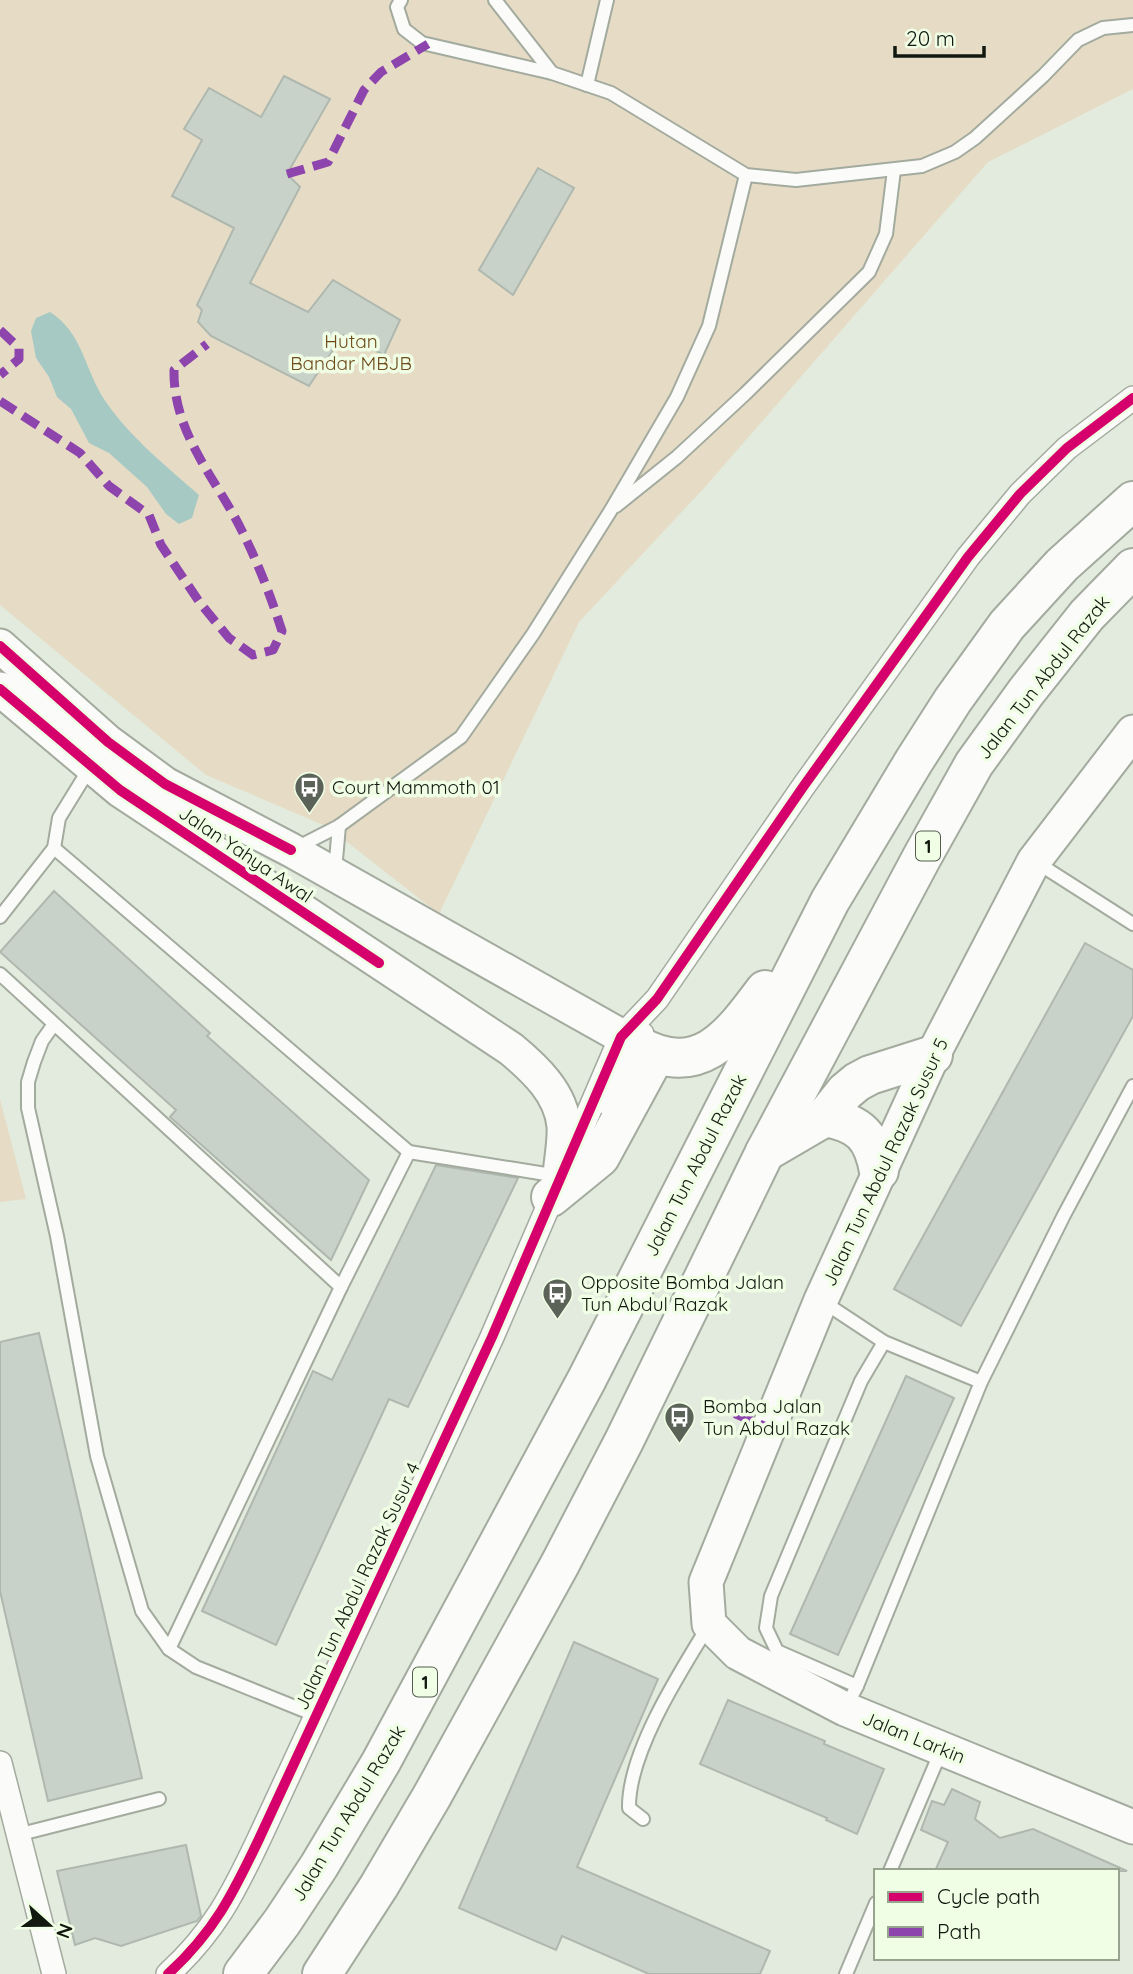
<svg xmlns="http://www.w3.org/2000/svg" width="1133" height="1974" viewBox="0 0 1133 1974" font-family="Quicksand,sans-serif">
<style>
.green{fill:#e6dcc6}
.water{fill:#a6c9c4}
.building{fill:#c9d2c9;stroke:#aeb8af;stroke-width:2}
.lines{fill:none;stroke-linecap:round;stroke-linejoin:round}
.lane-casing{stroke:#a3aa9e;stroke-width:16}
.street-casing{stroke:#a3aa9e;stroke-width:26}
.secondary-casing{stroke:#a3aa9e;stroke-width:37}
.highway-casing{stroke:#a3aa9e;stroke-width:42}
.lane{stroke:#fbfcfa;stroke-width:12}
.street{stroke:#fbfcfa;stroke-width:23}
.secondary{stroke:#fbfcfa;stroke-width:33}
.highway{stroke:#fbfcfa;stroke-width:38}
.quiet{stroke:#8e44ad;stroke-width:9;stroke-dasharray:18 9;stroke-linecap:butt}
.cycleway-casing{stroke:#effee4;stroke-width:15}
.cycleway{stroke:#d6006c;stroke-width:10}
.labels{text-anchor:middle;dominant-baseline:central;stroke-width:7;stroke-linejoin:round;paint-order:stroke}
.shield{fill:#effee4;stroke:#545d4f;stroke-width:2}
.shield-label{font-size:18px;font-weight:bold;fill:#12180f}
.park-label{font-size:19px;fill:#6f4c1c;stroke:#effee4}
.street-label{font-size:19px;fill:#12180f;stroke:#effee4}
.poi-label{font-size:19px;fill:#12180f;stroke:#effee4;text-anchor:start}
</style>
<rect width="100%" height="100%" fill="#e2ebdd"/>
<!-- green -->
<g class="green">
<polygon points="0,0 1133,0 1133,89 988,162 705,487 579,622 439,914 328,827 206,775 0,605"/>
<polygon points="0,1099 26,1199 0,1202"/>
</g>
<!-- water -->
<path class="water" d="M50,312c34,22 34,58 56,90 25,36 60,64 93,93l-7,23 -13,6 -13,-10 -19,-27 -38,-34 -20,-10 -18,-34 -14,-12 -8,-20 -13,-19 -5,-27 5,-13z"/>
<!-- building -->
<g class="building">
<polygon points="284,76 330,99 287,174 300,187 250,283 308,312 333,280 400,320 384,355 343,335 309,386 211,336 198,322 202,310 197,305 234,228 172,196 202,140 184,129 209,88 261,117"/>
<polygon points="538,168 574,188 513,295 479,270"/>
<polygon points="54,891 210,1033 207,1036 369,1180 331,1260 170,1117 176,1110 0,952"/>
<polygon points="1085,943 1133,970 1133,1016 961,1326 894,1289"/>
<polygon points="436,1165 518,1178 408,1407 389,1399 276,1645 202,1611 313,1371 332,1380"/>
<polygon points="39,1333 142,1778 48,1801 0,1591 0,1342"/>
<polygon points="906,1376 954,1398 838,1655 790,1634"/>
<polygon points="574,1642 658,1679 577,1867 770,1951 760,1974 649,1974 562,1936 556,1950 459,1908"/>
<polygon points="728,1700 825,1741 824,1744 884,1769 857,1834 826,1820 827,1818 700,1764"/>
<polygon points="952,1789 980,1802 975,1819 1000,1838 1033,1829 1127,1871 935,1871 948,1842 921,1830 932,1801 944,1805"/>
<polygon points="186,1845 201,1916 197,1921 121,1946 95,1938 75,1945 57,1871"/>
</g>
<g class="lines">
<defs>
<g id="lane">
<polyline points="401,0 397,7 404,29 422,43 552,73 611,93 746,175 796,180 922,166 955,152 975,138 1043,76 1078,40 1103,28 1133,25"/>
<polyline points="495,0 552,73"/>
<polyline points="587,85 607,0"/>
<polyline points="616,506 677,457 745,394 869,272 886,234 894,170"/>
<polyline points="54,848 409,1152 558,1176"/>
<polyline points="296,848 339,826 461,737 533,634 611,510 677,397 709,326 746,175"/>
<polyline points="1036,862 1133,924"/>
<polyline points="335,871 339,826"/>
<polyline points="0,917 54,848 59,818 91,766"/>
<polyline points="0,974 341,1287"/>
<polyline points="54,1024 42,1041 34,1062 28,1082 28,1108 57,1236 97,1456 142,1611 169,1649"/>
<polyline points="822,1301 884,1342 981,1382"/>
<polyline points="857,1686 777,1651 766,1628 771,1596 861,1381 884,1342"/>
<polyline points="845,1709 857,1686 981,1382 1064,1215 1133,1086"/>
<polyline points="315,1715 196,1667 169,1649 341,1287 409,1152"/>
<path d="M643,1819l-14,-11c-1,-55 51,-136 80,-183"/>
<polyline points="17,1835 159,1799"/>
<polyline points="890,1871 941,1751"/>
<polyline points="846,1974 876,1903"/>
</g>
<g id="street">
<polyline points="609,1104 642,1034"/>
<polyline points="0,1763 54,1974"/>
<path d="M168,1974c46,-42 65,-80 91,-135l233,-502 129,-300 36,-38 146,-212 165,-230 52,-63 47,-46 66,-50"/>
</g>
<g id="secondary">
<polyline points="0,646 108,742 165,784 291,850 637,1045"/>
<path d="M0,689l120,101 391,259c24,20 50,44 53,77 1,16 -3,34 -4,50"/>
<polyline points="1133,732 1034,861 933,1055 821,1300 706,1582 709,1624 738,1653 845,1709 1133,1827"/>
</g>
<g id="highway">
<path d="M637,1045c62,35 93,-8 128,-55"/>
<path d="M825,1117c35,6 48,20 54,54"/>
<polyline points="765,1152 825,1117 845,1092 857,1082 870,1075 933,1055"/>
<polyline points="551,1197 600,1157 655,1056"/>
<polyline points="243,1974 282,1922 319,1866 381,1762 587,1379 830,901 914,761 953,700 1007,625 1062,565 1133,501"/>
<polyline points="322,1974 379,1886 432,1796 560,1564 624,1441 765,1152 922,857 974,764 1026,692 1087,615 1133,568"/>
</g>
</defs>
<!-- lane casing -->
<use href="#lane" class="lane-casing"/>
<!-- street casing -->
<use href="#street" class="street-casing"/>
<!-- secondary casing -->
<use href="#secondary" class="secondary-casing"/>
<!-- highway casing -->
<use href="#highway" class="highway-casing"/>
<!-- lane -->
<use href="#lane" class="lane"/>
<!-- street -->
<use href="#street" class="street"/>
<!-- secondary -->
<use href="#secondary" class="secondary"/>
<!-- highway -->
<use href="#highway" class="highway"/>
<!-- quiet -->
<g class="quiet">
<polyline points="287,174 328,162 364,90 381,72 428,44"/>
<polyline points="0,330 19,348 19,359 0,375"/>
<path d="M0,401l80,52 29,33 40,29 12,30 39,58 29,35 24,17 20,-5 9,-19c-11,-34 -24,-68 -40,-100 -26,-53 -69,-97 -68,-161l33,-26"/>
<polyline points="710,1403 769,1428"/>
</g>
<defs>
<g id="cycleway">
<polyline points="0,646 108,742 165,784 291,850"/>
<polyline points="0,689 120,790 379,963"/>
<path d="M168,1974c46,-42 65,-80 91,-135l233,-502 129,-300 36,-38 146,-212 165,-230 52,-63 47,-46 66,-50"/>
</g>
</defs>
<!-- cycleway casing -->
<use href="#cycleway" class="cycleway-casing"/>
<!-- cycleway -->
<use href="#cycleway" class="cycleway"/>
</g>
<!-- icons -->
<defs>
<symbol id="bus-pin" viewBox="-11 -11 22 30"><path d="M0 17L-7.5 6A9.5 9.5 0 1 1 7.5 6Z" fill="#5b6257" stroke="#effee4"/><path d="M-5-6H5V4H4V6H2V4H-2V6H-4V4H-5ZM-3.5-4V0h7V-4ZM-3.5 1.2v1.5H-2V1.2ZM2 1.2v1.5H3.5V1.2Z" fill="#fff"/></symbol>
</defs>
<g fill-rule="evenodd">
<use href="#bus-pin" x="292" y="770" width="35" height="47"/>
<use href="#bus-pin" x="540" y="1276" width="35" height="47"/>
<use href="#bus-pin" x="662" y="1400" width="35" height="47"/>
</g>
<g class="labels">
<!-- shield labels -->
<g class="shield">
<rect x="916" y="831.5" width="24" height="29" rx="5"/>
<rect x="413" y="1667.5" width="24" height="29" rx="5"/>
</g>
<g class="shield-label">
<text x="928" y="846">1</text>
<text x="425" y="1682">1</text>
</g>
<!-- park labels -->
<g class="park-label">
<text x="351" y="341">Hutan<tspan x="351" dy="22">Bandar MBJB</tspan></text>
</g>
<!-- street labels -->
<g class="street-label">
<text transform="translate(1043 677) rotate(-52)">Jalan Tun Abdul Razak</text>
<text transform="translate(246 854) rotate(34)">Jalan Yahya Awal</text>
<text transform="translate(885 1162) rotate(-65)">Jalan Tun Abdul Razak Susur 5</text>
<text transform="translate(695 1165) rotate(-63)">Jalan Tun Abdul Razak</text>
<text transform="translate(357 1586) rotate(-65)">Jalan Tun Abdul Razak Susur 4</text>
<text transform="translate(914 1737) rotate(22)">Jalan Larkin</text>
<text transform="translate(348 1813) rotate(-59)">Jalan Tun Abdul Razak</text>
</g>
<!-- poi labels -->
<g class="poi-label">
<text x="332" y="787">Court Mammoth 01</text>
<text x="581" y="1282">Opposite Bomba Jalan<tspan x="581" dy="22">Tun Abdul Razak</tspan></text>
<text x="703" y="1406">Bomba Jalan<tspan x="703" dy="22">Tun Abdul Razak</tspan></text>
</g>
</g>
<!-- legend -->
<rect x="874" y="1869" width="245" height="91" fill="#effee4" stroke="#97a28f" stroke-width="2"/>
<rect x="888" y="1892" width="35" height="10" fill="#d6006c" stroke="#97a28f" stroke-width="2"/>
<text x="937" y="1904" font-size="21" fill="#12180f">Cycle path</text>
<rect x="888" y="1927" width="35" height="10" fill="#8e44ad" stroke="#97a28f" stroke-width="2"/>
<text x="937" y="1939" font-size="21" fill="#12180f">Path</text>
<!-- north arrow -->
<g transform="translate(49 1925) rotate(111)" stroke="#effee4" stroke-width="5" paint-order="stroke">
<path d="M0-5L12 26L0 18L-12 26Z" fill="#12180f"/>
<text y="-10" font-size="19" font-weight="bold" text-anchor="middle" fill="#12180f">N</text>
</g>
<!-- scale -->
<path d="M895 46v10h89v-10" fill="none" stroke="#12180f" stroke-width="3.5"/>
<text x="906" y="46" font-size="21" fill="#12180f" stroke="#effee4" stroke-width="5" paint-order="stroke">20 m</text>
</svg>
